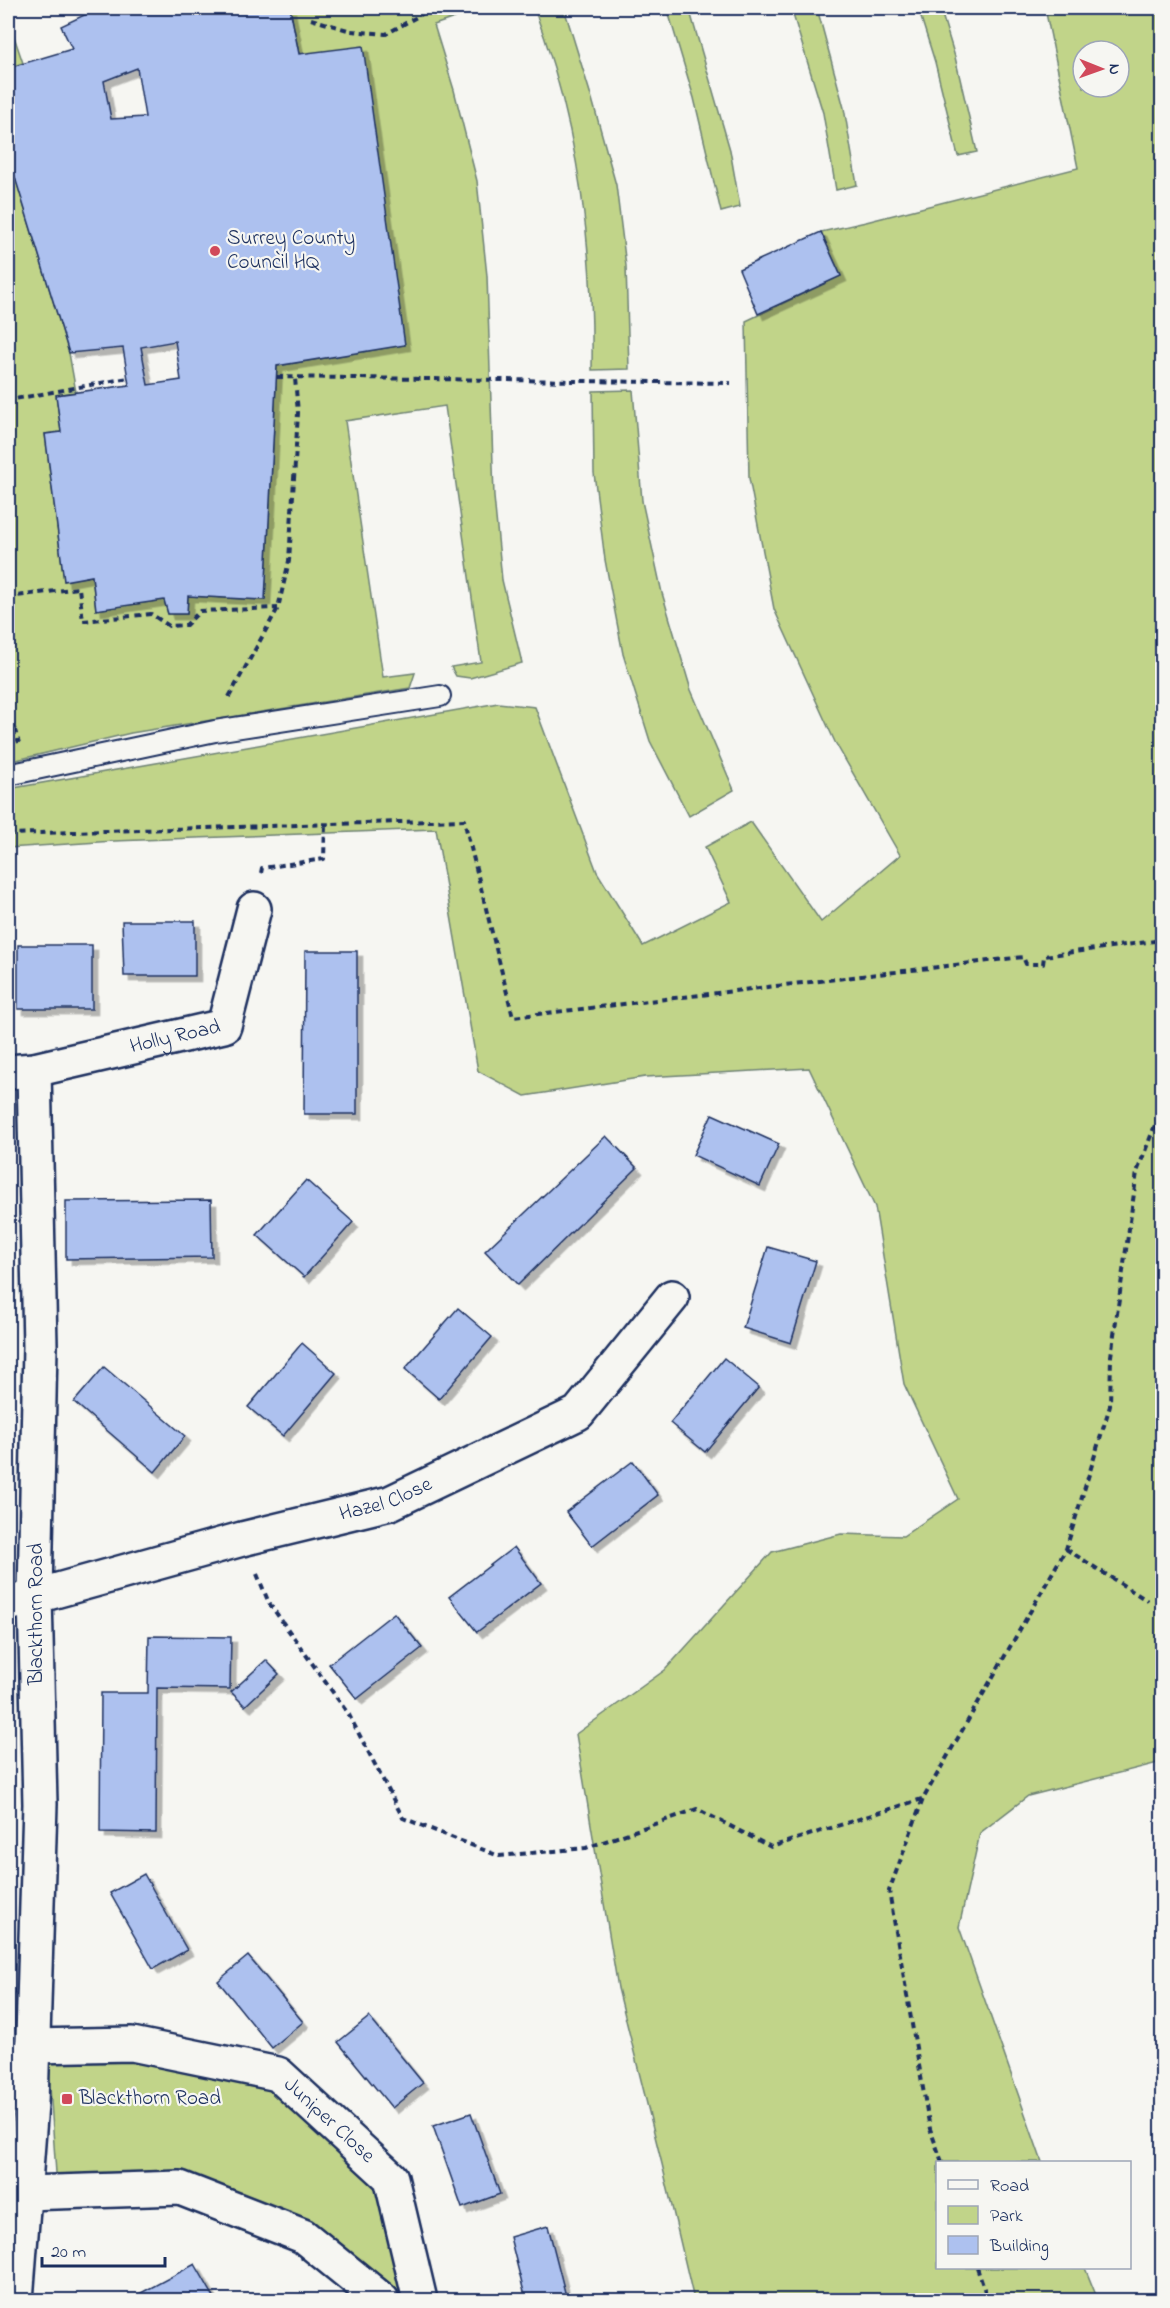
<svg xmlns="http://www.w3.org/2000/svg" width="1170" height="2308" viewBox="0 0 1170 2308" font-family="'Indie Flower',sans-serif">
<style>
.green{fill:#c1d489;stroke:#6e8274;stroke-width:1.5;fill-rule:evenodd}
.building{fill:#adc1ef;stroke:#1b2f5e;stroke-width:1.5;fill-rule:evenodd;filter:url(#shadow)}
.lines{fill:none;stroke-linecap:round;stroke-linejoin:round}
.service-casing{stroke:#1b2f5e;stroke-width:24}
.minor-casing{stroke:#1b2f5e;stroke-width:38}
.path{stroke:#1b2f5e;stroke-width:4;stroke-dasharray:6 4.5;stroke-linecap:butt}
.service{stroke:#f6f6f2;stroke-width:20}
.minor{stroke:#f6f6f2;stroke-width:33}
.poi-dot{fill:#d1495b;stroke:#f6f6f2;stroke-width:2}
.labels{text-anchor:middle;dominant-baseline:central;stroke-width:4.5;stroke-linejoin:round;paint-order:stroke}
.poi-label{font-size:21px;fill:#1b2f5e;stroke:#f6f6f2;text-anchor:start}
.street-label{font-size:21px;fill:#1b2f5e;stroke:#f6f6f2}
</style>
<defs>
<filter id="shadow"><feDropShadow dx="5.5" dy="5.5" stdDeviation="0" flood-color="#0004"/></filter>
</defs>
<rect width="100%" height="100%" fill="#f6f6f2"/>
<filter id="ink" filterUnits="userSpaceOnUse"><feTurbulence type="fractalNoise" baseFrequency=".0167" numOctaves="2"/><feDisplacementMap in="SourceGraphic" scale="12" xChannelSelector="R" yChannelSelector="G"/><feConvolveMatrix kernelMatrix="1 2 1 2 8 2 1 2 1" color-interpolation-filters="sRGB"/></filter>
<g filter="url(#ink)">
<!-- green -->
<g class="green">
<polygon points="290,8 459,8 463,15 434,25 454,90 477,181 487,276 494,497 502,580 522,663 470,678 456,676 451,667 481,662 445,406 345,421 383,677 415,673 410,688 131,733 8,762 8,162 10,161 69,353 76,392 56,395 61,432 45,434 64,580 92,576 96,610 164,600 168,614 187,614 188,596 265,600 277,366 405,345 299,54"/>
<path d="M534,8h30l28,91 24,86 10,81 3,103 -37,1c2,-124 -14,-246 -58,-362z"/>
<polygon points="667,8 689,8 730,150 740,207 721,212 694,98"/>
<polygon points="791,8 817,8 844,108 857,185 836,190 823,113"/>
<polygon points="918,8 940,8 955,57 977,152 958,156 935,62"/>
<path d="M1045,8h117v1754l-134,34 -48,37 -21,94 83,235h-104v106h147l13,32h-404l-32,-136 -44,-176 -42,-254 89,-64 107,-118 69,-18 62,2 55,-37 -54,-115 -29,-177 -66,-139 -164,9 -120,19 -47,-25 -42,-242 -322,12 -106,7v-59l490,-86 37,4 62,165 46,74 88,-44 -26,-55 46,-25 70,100 79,-67 -65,-113 -61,-133 -25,-131 -3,-157 95,-45 -20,-44 45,-10 212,-54zM1083,51h36v36h-36z"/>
<polygon points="8,19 23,63 8,68"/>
<polygon points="633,390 642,501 662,593 691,690 734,790 689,816 650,741 623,654 605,560 594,473 593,391"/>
<polygon points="127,2051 270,2083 378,2184 411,2300 393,2300 246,2202 57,2187 48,2059"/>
</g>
<!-- building -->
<g class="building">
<path d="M99,8h58l1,1 4,-1h128l9,46 64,-8 42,299 -128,21 -12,234 -77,-4 -1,18h-19l-4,-14 -68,10 -4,-34 -28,5 -19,-147 16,-2 -5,-37 73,-10 -6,-37 -54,5 -59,-192 -2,1v-94l64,-19 -11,-23zM137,68l8,49 -34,2 -7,-38zM175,341l6,39 -33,5 -7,-38z"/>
<polygon points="821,232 841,276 758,314 739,269"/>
<polygon points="122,921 195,921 195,976 124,976"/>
<rect x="18" y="945" width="74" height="64"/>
<polygon points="305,951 357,951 357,1114 304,1114"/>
<polygon points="712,1114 779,1144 760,1186 693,1155"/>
<polygon points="606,1136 637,1168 518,1285 485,1251"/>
<polygon points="306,1180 353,1222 304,1277 257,1235"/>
<polygon points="211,1200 212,1257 66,1259 66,1201"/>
<polygon points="768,1247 816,1261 791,1343 743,1328"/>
<polygon points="458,1308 492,1337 439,1399 405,1369"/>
<polygon points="302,1343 336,1373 283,1436 248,1407"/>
<polygon points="724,1358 759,1387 705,1452 670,1423"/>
<polygon points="104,1367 185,1436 155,1472 74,1402"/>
<polygon points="633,1461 658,1495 592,1546 566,1512"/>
<polygon points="514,1547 541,1583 477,1632 449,1597"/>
<polygon points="394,1613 422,1648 357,1699 329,1664"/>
<polygon points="149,1636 231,1637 230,1689 157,1688 156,1833 100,1832 101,1693 148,1693"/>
<polygon points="266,1660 279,1674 245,1706 231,1692"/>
<polygon points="144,1874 187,1950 153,1969 110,1893"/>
<polygon points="248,1956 303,2022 272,2048 218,1981"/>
<polygon points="369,2017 423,2083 392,2108 338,2042"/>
<polygon points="471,2113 500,2194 462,2208 433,2126"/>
<polygon points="548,2226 567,2300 526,2300 510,2237"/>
<polygon points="195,2264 215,2299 128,2300"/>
</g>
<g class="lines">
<defs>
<polyline id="service" points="8,775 215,731 440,696"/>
<g id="minor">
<path id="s1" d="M8,1072l26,-2 190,-44 30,-117"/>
<path id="s2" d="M8,1604l234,-65 148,-36 188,-90 94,-116"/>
<path id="s3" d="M32,2046l100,-2 146,30 113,104 29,122"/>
<polyline points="25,2193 180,2188 303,2236 382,2300"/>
<polyline points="16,2300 31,2104 40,1804 35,1596 40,1346 34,1070"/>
</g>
</defs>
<!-- service casing -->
<use href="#service" class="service-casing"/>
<!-- minor casing -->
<use href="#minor" class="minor-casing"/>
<!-- path -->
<g class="path">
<polyline points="311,19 351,31 386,34 422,14 427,8"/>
<polyline points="277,377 731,383"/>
<polyline points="8,404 15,399 128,378"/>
<polyline points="8,597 79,588 83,621 151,614 169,626 186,625 200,611 278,608"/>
<polyline points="229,697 278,608 289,561 298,413 295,378"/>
<polyline points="8,709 19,743"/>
<polyline points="8,834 464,820 513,1017 1023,957 1026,964 1043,964 1044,956 1162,940"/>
<polyline points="261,873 262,868 324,859 325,824"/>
<polyline points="1066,1549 1148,1601"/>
<polyline points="257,1574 269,1603 349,1715 403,1818 499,1856 586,1848 697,1809 771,1847 922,1799"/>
<polyline points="942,2162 930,2129 889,1891 923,1799 1066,1549 1110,1406 1111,1356 1137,1172 1162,1107"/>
<polyline points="977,2268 988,2300"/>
</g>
<!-- service -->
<use href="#service" class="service"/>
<!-- minor -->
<use href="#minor" class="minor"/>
</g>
</g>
<!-- markers -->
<g class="poi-dot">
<circle cx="215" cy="251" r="6"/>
<rect x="61" y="2093" width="12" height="12" rx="3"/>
</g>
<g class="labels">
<!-- poi labels -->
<g class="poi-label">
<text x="227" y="239">Surrey County<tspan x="227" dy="24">Council HQ</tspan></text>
<text x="79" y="2099">Blackthorn Road</text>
</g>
<!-- street labels -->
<g class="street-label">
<text stroke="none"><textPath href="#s1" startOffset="171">Holly Road</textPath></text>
<text stroke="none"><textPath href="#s2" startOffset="392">Hazel Close</textPath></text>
<text transform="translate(37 1614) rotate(-90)">Blackthorn Road</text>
<text stroke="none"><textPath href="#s3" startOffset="318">Juniper Close</textPath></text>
</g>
</g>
<!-- margin -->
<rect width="1170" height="2308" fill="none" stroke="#f6f6f2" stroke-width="30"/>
<rect x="15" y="15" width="1140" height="2278" fill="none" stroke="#1b2f5e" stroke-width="2" filter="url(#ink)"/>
<!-- legend -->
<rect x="936" y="2161" width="195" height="108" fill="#f6f6f2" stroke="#9ea6b7" stroke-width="1.5"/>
<rect x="948" y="2180" width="30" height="9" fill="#f6f6f2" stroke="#9ea6b7" stroke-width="1.5"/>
<text x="990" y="2191" font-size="18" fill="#1b2f5e">Road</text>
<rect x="948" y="2206" width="30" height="18" fill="#c1d489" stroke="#9ea6b7" stroke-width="1.5"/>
<text x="990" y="2221" font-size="18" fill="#1b2f5e">Park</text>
<rect x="948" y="2236" width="30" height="18" fill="#adc1ef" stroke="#9ea6b7" stroke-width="1.5"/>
<text x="990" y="2251" font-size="18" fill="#1b2f5e">Building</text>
<!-- north arrow -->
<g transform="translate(1101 69) rotate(91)"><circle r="28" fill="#f6f6f2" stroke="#9ea6b7" stroke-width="1.5"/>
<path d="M0-4.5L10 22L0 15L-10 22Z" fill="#d1495b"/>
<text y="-9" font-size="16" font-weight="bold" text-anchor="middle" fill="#1b2f5e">N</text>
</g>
<!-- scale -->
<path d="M42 2257v9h123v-9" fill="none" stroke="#1b2f5e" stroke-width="3"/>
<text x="51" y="2257" font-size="18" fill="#1b2f5e" stroke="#f6f6f2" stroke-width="4.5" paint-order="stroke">20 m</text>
</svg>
